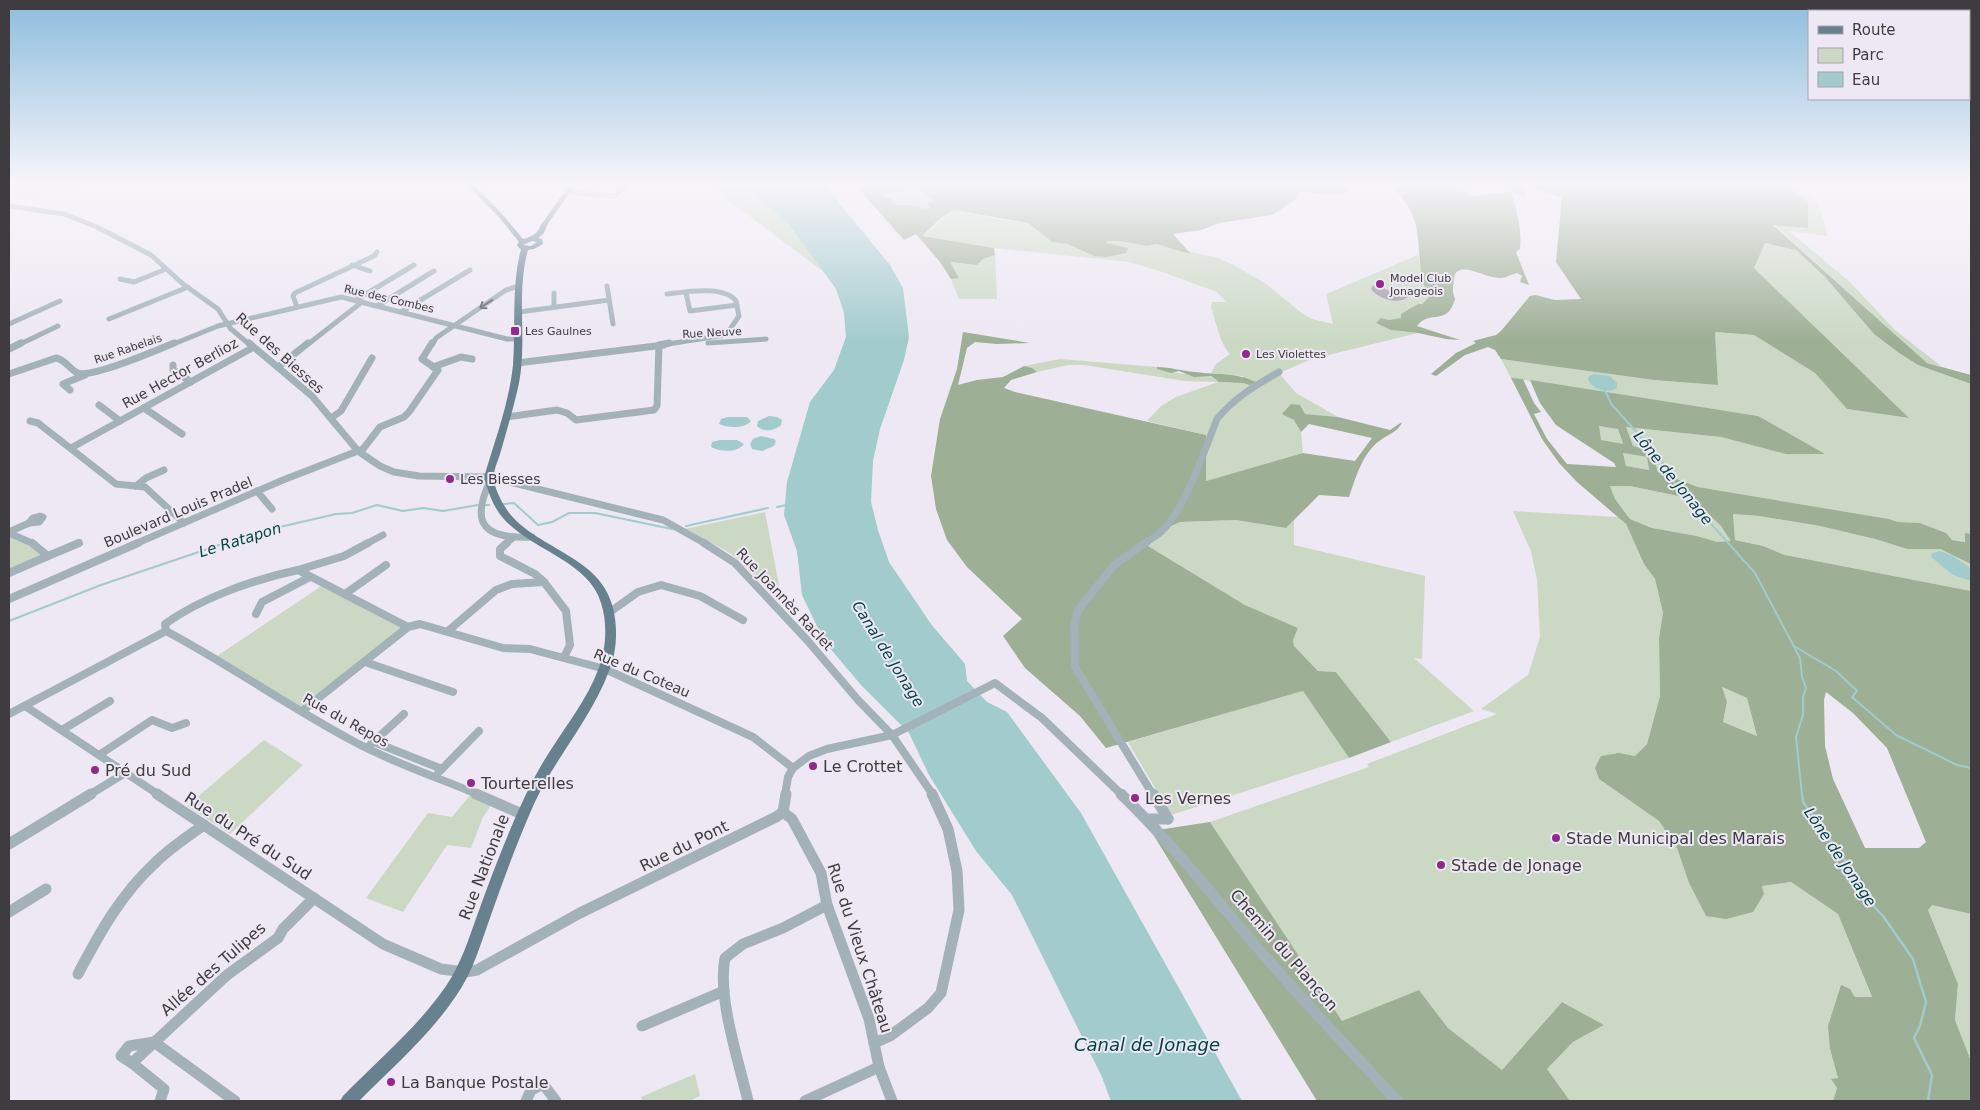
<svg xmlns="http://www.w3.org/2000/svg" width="1980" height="1110" viewBox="0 0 1980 1110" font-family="'DejaVu Sans',sans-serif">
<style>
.industrial{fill:#f0dccd}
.green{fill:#cbd9c4}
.forest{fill:#9daf94;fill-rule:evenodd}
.water{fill:#a2cbcd}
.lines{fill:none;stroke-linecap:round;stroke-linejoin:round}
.stream-far1{stroke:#a2cbcd;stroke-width:2}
.stream{stroke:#a2cbcd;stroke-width:2.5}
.taxiway{fill:#9e9ba2;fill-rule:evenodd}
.minor-far3{stroke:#a3b1b9;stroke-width:5}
.minor-far2{stroke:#a3b1b9;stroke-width:7}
.minor-far1{stroke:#a3b1b9;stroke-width:8}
.minor{stroke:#a3b1b9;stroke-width:11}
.major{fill:#68818f;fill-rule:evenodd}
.oneway{stroke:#61656a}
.poi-dot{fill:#91288c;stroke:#ede8f3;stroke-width:2}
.labels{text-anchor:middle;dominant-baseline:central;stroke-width:4;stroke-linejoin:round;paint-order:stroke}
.far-poi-label{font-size:11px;fill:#3e3c40;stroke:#ede8f3;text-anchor:start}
.far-street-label{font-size:11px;fill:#3e3c40;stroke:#ede8f3}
.street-label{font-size:14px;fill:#3e3c40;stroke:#ede8f3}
.poi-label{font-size:14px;fill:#3e3c40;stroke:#ede8f3;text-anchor:start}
.water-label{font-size:15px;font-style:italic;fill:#024446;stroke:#ede8f3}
.near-poi-label{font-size:16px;fill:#3e3c40;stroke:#ede8f3;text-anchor:start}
.near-street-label{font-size:16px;fill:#3e3c40;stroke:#ede8f3}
.near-water-label{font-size:18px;font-style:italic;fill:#024446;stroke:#ede8f3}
</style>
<rect width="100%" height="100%" fill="#ede8f3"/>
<!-- industrial -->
<polygon class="industrial" points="9,185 90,185 9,203"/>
<!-- green -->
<g class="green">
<polygon points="708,185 744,185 788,223 824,272"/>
<polygon points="913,187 936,201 932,208 923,209 919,206 891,204 881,195"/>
<path d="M1796,191c25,6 25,23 32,45l-39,-5 61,51 45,48 46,36 -14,-3 -154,-139 35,3v-25z"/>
<path d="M954,210l42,9 32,4 24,19 16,2 26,12 14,-15h12l27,5 9,-2 62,14 16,7 32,19 37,30 9,5 21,5 -7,-30 92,-39 7,35 4,8 -28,20 -13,2 3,10 27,3 -106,26 -33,14 17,20 42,24 -33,-3 -11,6 7,12 2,21 -97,28v-46l-59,-14 14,-15 15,-9 42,-15 -33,-1 -101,-16h-16l-31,7 -5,-4 -8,-2 36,-7 97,8 1,2c16,4 33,6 50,7 5,1 7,4 11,5 7,3 17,1 24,2v-7l-32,-3 5,-9 14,-10c-9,-8 -15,-34 -19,-48l1,-4h13v-1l-8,-9 -55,-20 -33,-10 -135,-14 -72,-12c12,-7 19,-19 32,-26z"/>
<polygon points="1765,243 1796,250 1825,277 1874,334 1899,353 1918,365 1971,384 1971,534 1965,534 1966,542 1952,540 1946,533 1920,523 1898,522 1889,519 1698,487 1658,472 1653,456 1633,446 1626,427 1721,437 1786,454 1758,416 1511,378 1501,359 1654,380 1718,385 1715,332 1754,335 1815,373 1847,409 1908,418 1754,268"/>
<polygon points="995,255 997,299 959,299 951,279 958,278 949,262 977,265 983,259"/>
<polygon points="1598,426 1618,428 1623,445 1601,440"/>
<polygon points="1623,453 1647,457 1649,470 1626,466"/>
<polygon points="1610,486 1630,486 1693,499 1721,526 1732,541 1717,542 1697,536 1652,528 1630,519 1615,499"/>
<polygon points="1513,511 1618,517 1626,524 1644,564 1655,579 1663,613 1659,638 1660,696 1647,744 1635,756 1619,753 1599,779 1659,821 1677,848 1689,883 1706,916 1762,886 1791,882 1838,914 1872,998 1855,997 1850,989 1841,986 1830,1049 1838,1078 1831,1079 1837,1088 1833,1101 1570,1101 1547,1069 1573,1042 1604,1025 1562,1002 1502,1070 1448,1028 1419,990 1342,1022 1210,822 1369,767 1367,764 1497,714 1481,709 1528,675 1540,637 1537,580 1531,551"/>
<polygon points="765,512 782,601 779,601 742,562 725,550 685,529"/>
<polygon points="1733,514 1759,516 1820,526 1875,539 1907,549 1940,549 1971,564 1971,591 1785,555 1763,546 1735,540"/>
<polygon points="1236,520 1286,528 1294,520 1294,545 1425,576 1422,659 1414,658 1474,711 1391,742 1336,672 1318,671 1294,646 1293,640 1298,628 1245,605 1148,546 1169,527 1180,522"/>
<polygon points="9,536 21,540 40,554 35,560 9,572"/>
<polygon points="323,585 403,627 308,704 299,706 217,656"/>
<polygon points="1721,687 1747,698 1757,736 1723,722 1727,702"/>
<polygon points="1303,691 1349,758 1171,815 1128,742"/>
<polygon points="264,740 303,765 230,834 187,806"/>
<polygon points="471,794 492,804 483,817 471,848 447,845 403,912 366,898 428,813 452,817"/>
<polygon points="1932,904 1971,914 1971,1061 1955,1020 1958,984 1928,910"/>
<polygon points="695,1074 700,1096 689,1101 642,1101 641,1097"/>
</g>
<!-- forest -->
<g class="forest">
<path d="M855,185h488l5,6c-15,7 -33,2 -48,0l-4,8 -24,16 -53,8 -18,7 -28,4 18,20 -35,-10 -9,2 -27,-5h-12l-2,2 22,5 -2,5 -20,4 -12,-1 -26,-12 -16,-2 -24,-19 -74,-13 -12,7 -20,19 72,12 1,7 -12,4 -6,6 -27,-3 9,16 -8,1 -11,-17 -24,-28 -12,6zM913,187l22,14 -7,2 3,5 -8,1 -4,-3 -27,-2 -1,-5 -9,-4z"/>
<path d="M1391,185h63l18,11 39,-4c6,19 11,38 9,57l-4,3 13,33 -9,-3 2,-6 -5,-3c-4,1 -10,4 -15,5 -15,2 -46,-21 -48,1 -1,8 -2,13 1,20 -8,28 -25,10 -38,27l43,14 -14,-1 -28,-6 -27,-3 -15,-7 5,-5 7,2 13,-2v-4l17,-10h4l7,-7c-12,-21 -8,-49 -13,-72 -4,-16 -14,-29 -25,-40z"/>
<polygon points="1513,185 1787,185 1808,202 1808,228 1773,225 1927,363 1971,375 1971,384 1918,365 1899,353 1874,334 1825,277 1796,250 1765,243 1754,268 1909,418 1847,409 1815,373 1754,335 1715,332 1718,385 1654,380 1501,359 1495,350 1488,347 1465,355 1436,376 1431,374 1456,353 1476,343 1473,341 1496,335 1501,331 1530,296 1535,295 1555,300 1581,299 1556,262 1562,197 1524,186 1524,190 1526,192 1524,196 1514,193 1511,191"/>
<path d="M963,332l67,11 -33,1 -22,-2 -8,6 -9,37 19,-5 26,-3 21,-11 8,2 5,4 -26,8 -7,8 11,4 191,43v46l97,-28 52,8 17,-23 -63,-14 -8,8 -7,-12 -12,-6 9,-10 9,1 5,9 33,3 52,13 12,-8c-3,9 -13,12 -20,17 -19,12 -26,38 -33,58l-30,-2 -33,33 -50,-8 -56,2 -11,5 -21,19 97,59 53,23 -5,12 1,6 24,25 18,1 55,70 -42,16 -46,-67 -197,57 -26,-32 -55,-48 -22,-32 19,-17 -55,-52 -20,-27 -11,-31 -5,-33 9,-57 17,-50z"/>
<path d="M1157,367c13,0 25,4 38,5 24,3 39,0 61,10l-6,3 -7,-2 -24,-1 -8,-6 -17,1 -15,-6 -8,2 -14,-4z"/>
<path d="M1511,378l12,1 11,24 7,9 -7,2 13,25 20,25 49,3 -2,-4 -58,-38 -16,-22 -10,-23 228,36 67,38h-39l-65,-17 -95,-10 7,19c18,5 20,8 25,26l40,15 191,32 9,3 22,1 26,10 6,7 13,2v-9l6,1v30l-31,-15h-33l-32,-10 -55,-13 -61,-10 -26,-2 2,26 28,6 22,9 186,36v323l-39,-9 -4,5 30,74 -3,36 16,41v40h-138l4,-13 -6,-9 7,-1 -8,-29 -2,-23 13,-41 9,4 5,8h17l-34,-83 -47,-32 -29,4 2,8 -11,18 -27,7 -20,-3 -17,-33 -12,-35 -18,-27 -60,-42 -4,-11 6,-12 18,-3 16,3 12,-12 13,-48 -1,-58 4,-25 -8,-34 -11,-15 -18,-40 -49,-42 -18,-19 -17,-24zM1599,426l19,3 5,15 -22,-4zM1623,453l24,4 2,13 -23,-4zM1610,486h20l63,13 28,27 10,15 -14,1 -20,-6 -45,-8 -22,-9 -15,-20zM1722,687l25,11 10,38 -34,-14 4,-20zM1826,692l27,21 34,35 39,94 -7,6h-54l-32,-69 -8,-33 -1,-46z"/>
<polygon points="1210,822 1342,1021 1419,990 1448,1028 1502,1070 1562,1002 1604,1025 1573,1042 1547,1069 1570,1101 1317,1101 1151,831"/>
</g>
<!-- water -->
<g class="water">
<polygon points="744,185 824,185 890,265 903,288 909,337 904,360 880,429 873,461 871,502 878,530 889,562 931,624 965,664 967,681 987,702 1007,712 1081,813 1242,1101 1111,1101 1102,1077 1012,895 976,851 929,775 909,733 861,685 824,641 802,595 797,551 784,515 787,482 810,402 834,370 846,337 844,313 836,289 788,223"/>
<path d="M1594,374l16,2 7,7v5c-9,7 -25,1 -29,-9l1,-3z"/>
<path d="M769,416l8,1 5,3 -1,5c-7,6 -17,8 -24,1l1,-5z"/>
<path d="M728,417h19l4,4c-6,8 -24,7 -32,3l2,-5z"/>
<polygon points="761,436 774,439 776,441 774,446 762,451 752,449 750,444 753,439"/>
<path d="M720,440h17l7,4c-6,9 -25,8 -33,3l1,-5z"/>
<polygon points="1940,551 1953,556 1969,567 1971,570 1971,581 1953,575 1931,557 1932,553"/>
</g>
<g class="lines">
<!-- stream-far1 -->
<g class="stream-far1">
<polyline points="1605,391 1612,405 1661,459 1671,479 1755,573 1800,658 1802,677 1806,688 1803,697 1803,715 1796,737 1802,795"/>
<polyline points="504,504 514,503 538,525 552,522 569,513 595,513 672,529"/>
<polyline points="484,505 489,505"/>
<polyline points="777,507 787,505"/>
<polyline points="686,526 768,508"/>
<polyline points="9,621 101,585 258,532 336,514 352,513 377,505 403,511 423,508 443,511 478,505"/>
<polyline points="1794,646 1836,671 1857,691 1852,697 1896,735 1957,765 1971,768"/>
</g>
<!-- stream -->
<polyline class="stream" points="1802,794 1803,802 1862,884 1869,901 1883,916 1913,959 1926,1002 1920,1026 1914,1038 1932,1075 1928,1101"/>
<!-- taxiway -->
<path class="taxiway" d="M1377,285l17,8h14l1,3c-10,10 -30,3 -38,-7l1,-3z"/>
<!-- minor-far3 -->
<g class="minor-far3">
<polyline points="567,192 614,196 626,186"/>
<polyline points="9,206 64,214 97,227 151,255 183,284 218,309 230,328 250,345"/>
<polyline points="352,265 370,271"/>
<polyline points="120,279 134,282 166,269"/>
<polyline points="607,286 613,324"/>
<polyline points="554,293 554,307"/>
<polyline points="686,293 690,311 737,305"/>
<polyline points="356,300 414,265"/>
<polyline points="377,306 434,271"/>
<polyline points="297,307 293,296 295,293 374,256 377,252"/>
<polyline points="401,312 470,270"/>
<polyline points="519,312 609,300"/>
<polyline points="109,319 188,287"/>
<polyline points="9,324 60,301"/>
<polyline points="708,343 766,339"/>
<polyline points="18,345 58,326"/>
<polyline points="171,345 218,326 341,297 507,339 518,339"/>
<polyline points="307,345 362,302"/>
<polyline points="432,345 436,338 506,290 519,286"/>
<path d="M661,345l65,-10 13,-19 -3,-15c-12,-16 -51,-9 -69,-7"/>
</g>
<!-- minor-far2 -->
<g class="minor-far2">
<polyline points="249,343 312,396 358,451 380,466 394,472 419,476 489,477 663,520 706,544"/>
<polyline points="9,349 21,343"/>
<polyline points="517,363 664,345"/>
<polyline points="173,365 173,370 191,382"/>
<polyline points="278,367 308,343"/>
<polyline points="433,367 461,357 472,359"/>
<path d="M9,374l47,-16c10,2 14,12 22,15 15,5 79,-23 96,-30"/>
<polyline points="70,390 63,384 85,375"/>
<polyline points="99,405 120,421"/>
<polyline points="144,408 182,434"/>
<polyline points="506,417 557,410 567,413 576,420 654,410 657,406 659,345 669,343"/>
<polyline points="331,418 341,411 372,358"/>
<polyline points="30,421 38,423 116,484 145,487 184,523"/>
<polyline points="71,448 252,348"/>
<path d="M490,481c-21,45 -4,58 42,56"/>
<polyline points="136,486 146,478 164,470"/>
<polyline points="257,491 272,509"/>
<polygon points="40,516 43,517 39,522 29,523 33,518"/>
<polyline points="9,532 29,523"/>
<polyline points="9,533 34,544"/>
<polyline points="76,544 79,543"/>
<polyline points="135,544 283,480 363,449 380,427 404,417 409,412 438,370 422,359 432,343"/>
<polyline points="366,544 383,535"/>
<polyline points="505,544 514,537"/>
<path d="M1143,544c6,-4 14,-8 19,-13 23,-22 43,-82 55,-112 17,-21 39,-34 62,-47"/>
</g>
<!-- minor-far1 -->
<g class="minor-far1">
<polyline points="368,543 344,556 298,570 408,627"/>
<polyline points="507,543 500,549 500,556 535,574 544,582 566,611 570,645 564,657"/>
<polyline points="704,543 735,563 807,640 858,700 892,735 933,795"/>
<polyline points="1145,543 1114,565 1079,609 1074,625 1075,667 1153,795"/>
<polyline points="48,556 79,543"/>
<polyline points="9,573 48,556 32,543"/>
<polyline points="345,594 386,565"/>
<polyline points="9,599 138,543"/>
<polyline points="610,612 638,592 661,585 700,596 743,620"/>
<polyline points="256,614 262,602 310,577"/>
<path d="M166,631c64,34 123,76 187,110 40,22 84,36 126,54"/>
<path d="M166,631l-1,-7c36,-26 90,-45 133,-54"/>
<polyline points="448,631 496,590 512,584 544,582"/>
<polyline points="365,662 453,692"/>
<polyline points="25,706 159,795"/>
<polyline points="302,711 408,627 420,624 503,648 530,649 605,669 753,737 793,768"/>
<polyline points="9,714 166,631"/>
<polyline points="62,730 110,701"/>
<polyline points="374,742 442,769"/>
<polyline points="370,745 404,714"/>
<polyline points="99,755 152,720 172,728 186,723"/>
<polyline points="438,773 479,731"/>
<polyline points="89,795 125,773"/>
<polyline points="785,795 788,777 793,768 809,756 827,749 892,735 995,683 1042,718 1122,795"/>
</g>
<!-- minor -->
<g class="minor">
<polyline points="157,794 383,944 441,969 465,972 477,970 580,913 776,817 783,812 786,794"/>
<polyline points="476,794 522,814"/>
<path d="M1121,794c54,52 99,111 148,167 42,48 85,93 128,140"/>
<polyline points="1153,794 1168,819"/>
<polyline points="783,812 792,819 821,873 827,905 869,1019 879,1067 892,1101"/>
<polyline points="1147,819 1168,819"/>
<polyline points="9,844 91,794"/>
<polyline points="9,912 46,889"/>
<path d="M78,974c21,-40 43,-80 77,-111 15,-15 32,-26 49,-38"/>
<polyline points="642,1026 724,991"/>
<polyline points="154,1042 129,1046 121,1056 132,1063 227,975 278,938 283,929 314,898"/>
<polyline points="154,1042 235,1101"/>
<polyline points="874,1043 890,1036 928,1008 941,993 959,910 957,871 948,829 932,794"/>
<polyline points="132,1063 164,1089 160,1101"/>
<polyline points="526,1101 531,1090 543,1084 556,1101"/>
<path d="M748,1101c-9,-39 -31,-104 -23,-143l18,-14 40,-16 44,-23"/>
<polyline points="805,1101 879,1067"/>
</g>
<!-- major -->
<path class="major" d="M467,185h7l29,30 20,24c9,-2 15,-6 18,-14l28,-40h6l-28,40 -3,8 -6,5 4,1 1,5 -9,5 -6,1c-13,46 1,96 -11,142 -5,21 -11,41 -17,62 -2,7 -7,17 -6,24 0,11 9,27 16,36 30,36 91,43 103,94 5,20 4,44 -4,63 -18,48 -54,87 -75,133 -16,36 -30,74 -43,111 -10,28 -18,57 -35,81 -27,40 -64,72 -97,105h-19l3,-5c35,-36 75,-69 103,-110 15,-22 23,-48 32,-73 13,-36 27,-73 43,-108 9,-20 19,-39 31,-57 16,-25 35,-49 46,-78 8,-20 10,-46 3,-67 -12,-42 -71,-53 -98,-85 -9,-10 -14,-24 -18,-37l-1,-4c11,-37 25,-74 29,-112 3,-39 -2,-79 8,-116l-2,-1 -2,-3 2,-3 -20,-25zM532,241l5,1 -6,4 -8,-1z"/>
</g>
<!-- one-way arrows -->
<defs><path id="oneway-shaft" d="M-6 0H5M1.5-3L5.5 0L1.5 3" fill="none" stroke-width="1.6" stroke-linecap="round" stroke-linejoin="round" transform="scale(1.25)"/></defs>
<use class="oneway" href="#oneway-shaft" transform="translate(486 304) rotate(146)"/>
<!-- sky -->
<linearGradient id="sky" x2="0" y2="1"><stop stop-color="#8cbddd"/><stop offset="0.54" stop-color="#f7f5fa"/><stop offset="1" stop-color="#f7f5fa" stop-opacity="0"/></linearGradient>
<rect width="1980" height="341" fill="url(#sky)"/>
<!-- markers -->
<g class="poi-dot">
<circle cx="1380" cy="284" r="5"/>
<rect x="510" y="326" width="10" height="10" rx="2.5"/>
<circle cx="1246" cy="354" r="5"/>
<circle cx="450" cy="479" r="5"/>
<circle cx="813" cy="766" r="5"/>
<circle cx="95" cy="770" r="5"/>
<circle cx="471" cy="783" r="5"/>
<circle cx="1135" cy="798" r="5"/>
<circle cx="1556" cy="838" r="5"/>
<circle cx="1441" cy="865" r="5"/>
<circle cx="391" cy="1082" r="5"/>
</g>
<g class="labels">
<!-- far-poi labels -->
<g class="far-poi-label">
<text x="1390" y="278">Model Club<tspan x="1390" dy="13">Jonageois</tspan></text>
<text x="525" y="331">Les Gaulnes</text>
<text x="1256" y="354">Les Violettes</text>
</g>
<!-- far-street labels -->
<g class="far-street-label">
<text transform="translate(389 299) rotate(13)">Rue des Combes</text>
<text transform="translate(712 333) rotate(-3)">Rue Neuve</text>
<text transform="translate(128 349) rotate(-19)">Rue Rabelais</text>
</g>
<!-- street labels -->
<g class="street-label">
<text transform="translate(280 353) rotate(42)">Rue des Biesses</text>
<text transform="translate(180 373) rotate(-29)">Rue Hector Berlioz</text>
<text transform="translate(178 512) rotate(-23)">Boulevard Louis Pradel</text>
<text transform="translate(785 599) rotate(47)">Rue Joannès Raclet</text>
<text transform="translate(642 673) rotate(23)">Rue du Coteau</text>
<text transform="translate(346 720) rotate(29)">Rue du Repos</text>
</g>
<!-- poi labels -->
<g class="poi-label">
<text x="460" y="479">Les Biesses</text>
</g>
<!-- water labels -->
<g class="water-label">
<text transform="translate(1673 478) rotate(51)">Lône de Jonage</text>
<text transform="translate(240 540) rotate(-17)">Le Ratapon</text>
<text transform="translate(888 654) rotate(58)">Canal de Jonage</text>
<text transform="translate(1840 857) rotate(56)">Lône de Jonage</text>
</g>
<!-- near-poi labels -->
<g class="near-poi-label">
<text x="823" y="766">Le Crottet</text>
<text x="105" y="770">Pré du Sud</text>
<text x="481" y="783">Tourterelles</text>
<text x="1145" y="798">Les Vernes</text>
<text x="1566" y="838">Stade Municipal des Marais</text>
<text x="1451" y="865">Stade de Jonage</text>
<text x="401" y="1082">La Banque Postale</text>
</g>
<!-- near-street labels -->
<g class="near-street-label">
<text transform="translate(248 836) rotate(33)">Rue du Pré du Sud</text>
<text transform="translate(684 846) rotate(-26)">Rue du Pont</text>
<text transform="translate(484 867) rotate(-69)">Rue Nationale</text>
<text transform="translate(860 948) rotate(72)">Rue du Vieux Château</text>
<text transform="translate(1284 950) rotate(49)">Chemin du Plançon</text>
<text transform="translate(213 969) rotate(-41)">Allée des Tulipes</text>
</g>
<!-- near-water labels -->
<g class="near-water-label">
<text x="1147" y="1044">Canal de Jonage</text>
</g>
</g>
<!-- border -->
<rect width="1980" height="1110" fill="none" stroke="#3e3c40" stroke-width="20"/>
<!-- legend -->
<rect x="1808" y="10" width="162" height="90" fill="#ede8f3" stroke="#a7a3ab"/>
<rect x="1818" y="26" width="25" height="8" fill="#68818f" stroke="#a7a3ab"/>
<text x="1852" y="35" font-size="15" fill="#3e3c40">Route</text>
<rect x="1818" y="48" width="25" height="15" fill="#cbd9c4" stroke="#a7a3ab"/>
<text x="1852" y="60" font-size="15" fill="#3e3c40">Parc</text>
<rect x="1818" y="72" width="25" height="15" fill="#a2cbcd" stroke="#a7a3ab"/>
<text x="1852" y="85" font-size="15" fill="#3e3c40">Eau</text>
</svg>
